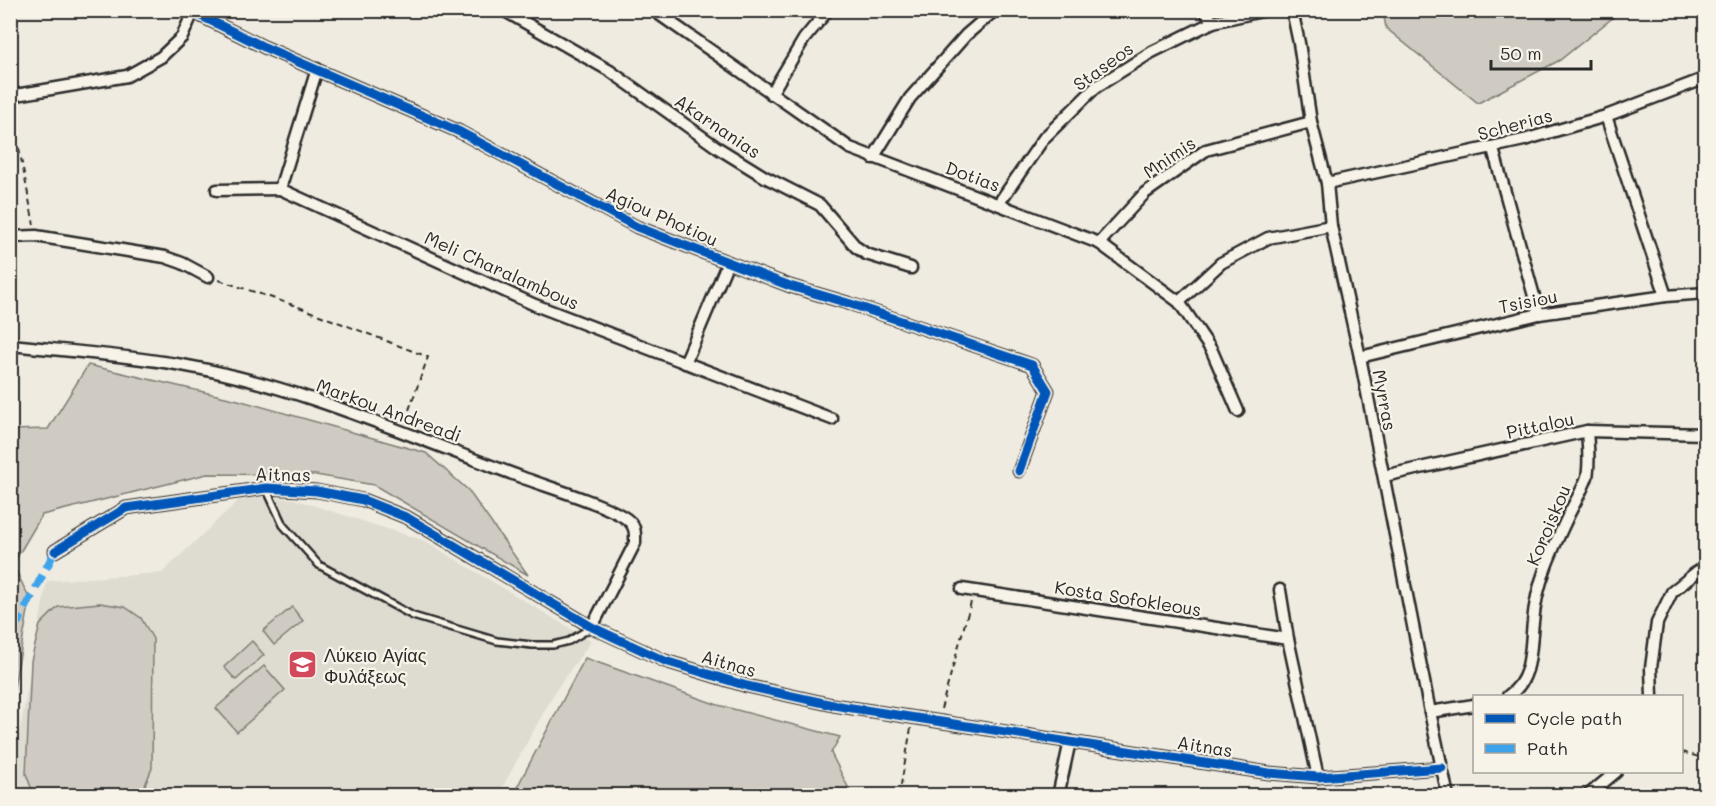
<svg xmlns="http://www.w3.org/2000/svg" width="1716" height="806" viewBox="0 0 1716 806" font-family="Mali,sans-serif">
<style>
.built{fill:#dedbd1}
.green{fill:#cfcbc2;stroke:#7d7b76;stroke-width:1.5}
.lines{fill:none;stroke-linecap:round;stroke-linejoin:round}
.service-casing{stroke:#2b2b2b;stroke-width:10}
.minor-casing{stroke:#2b2b2b;stroke-width:15}
.path{stroke:#2b2b2b;stroke-width:2;stroke-dasharray:6 4.5;stroke-linecap:butt}
.service{stroke:#f7f3e8;stroke-width:5}
.minor{stroke:#f7f3e8;stroke-width:10}
.quiet{stroke:#3ea3eb;stroke-width:8;stroke-dasharray:15 8;stroke-linecap:butt}
.cycleway-casing{stroke:#f7f3e8;stroke-width:13}
.cycleway{stroke:#0057b8;stroke-width:9}
.labels{text-anchor:middle;dominant-baseline:central;stroke-width:4.5;stroke-linejoin:round;paint-order:stroke}
.street-label{font-size:18px;fill:#2b2b2b;stroke:#f7f3e8}
.poi-label{font-size:18px;fill:#2b2b2b;stroke:#f7f3e8;text-anchor:start}
</style>
<rect width="100%" height="100%" fill="#efebe0"/>
<filter id="ink" filterUnits="userSpaceOnUse"><feTurbulence type="fractalNoise" baseFrequency=".0167" numOctaves="2"/><feDisplacementMap in="SourceGraphic" scale="12" xChannelSelector="R" yChannelSelector="G"/><feConvolveMatrix kernelMatrix="1 2 1 2 8 2 1 2 1" color-interpolation-filters="sRGB"/></filter>
<g filter="url(#ink)">
<!-- built -->
<polygon class="built" points="243,496 293,499 425,541 591,641 556,690 498,795 11,796 11,780 47,581 162,573"/>
<!-- green -->
<g class="green">
<polygon points="1383,11 1383,10 1621,11 1560,60 1478,103 1386,28"/>
<polygon points="88,365 238,400 426,453 468,490 528,575 374,485 316,475 207,474 42,515 13,564 30,600 11,704 11,430 48,429"/>
<polygon points="100,603 125,607 141,618 153,639 152,768 141,795 34,795 26,774 31,661 40,625 58,607"/>
<polygon points="292,607 303,621 274,645 263,631"/>
<polygon points="252,641 264,655 236,680 224,667"/>
<polygon points="585,658 718,705 840,737 831,753 852,795 513,795"/>
<polygon points="264,666 285,690 237,732 216,708"/>
</g>
<g class="lines">
<defs>
<polyline id="service" points="266,488 283,525 319,565 413,616 497,641 532,645 553,645 569,641 592,627"/>
<g id="minor">
<polyline points="189,10 264,47 460,132 637,227 790,286 851,304 1032,365 1048,391 1019,471"/>
<polyline points="503,10 610,71 718,148 765,177 820,205 856,247 866,254 911,268"/>
<polyline points="653,10 850,148 1099,243 1179,302 1212,351 1238,411"/>
<polyline points="1204,10 1213,22"/>
<polyline points="1292,10 1299,43 1311,122 1327,183 1331,226 1360,357 1430,712 1448,796"/>
<polyline points="670,21 677,10"/>
<polyline points="317,69 280,189 535,305 832,419"/>
<polyline points="771,94 804,39 828,10"/>
<polyline points="10,96 127,76 161,57 182,37 193,12"/>
<polyline points="1606,116 1666,296"/>
<polyline points="1493,149 1539,314"/>
<polyline points="873,158 910,98 966,35 995,10"/>
<polyline points="1327,183 1524,140 1606,116 1706,78"/>
<polyline points="217,190 280,189"/>
<polyline points="999,203 1044,138 1096,87 1152,52 1213,22 1266,10"/>
<polyline points="10,237 36,236 165,257 182,263 208,277"/>
<polyline points="1099,243 1145,193 1206,150 1311,122"/>
<polyline points="1179,302 1221,263 1268,238 1331,226"/>
<path d="M10,345c57,6 115,10 172,20 118,21 227,71 339,112 23,9 95,30 109,45 6,6 5,13 5,21l-43,84"/>
<polyline points="1360,357 1539,314 1666,296 1706,293"/>
<polyline points="685,363 728,262"/>
<polyline points="1384,476 1587,431 1706,434"/>
<polyline points="55,551 126,508 266,488 317,491 363,500 408,518 592,627 665,661 747,686 833,705 1269,773 1318,777 1442,768"/>
<polyline points="962,589 1288,639"/>
<polyline points="1280,590 1288,639 1318,777"/>
<path d="M1508,696c25,-16 22,-48 25,-74 3,-39 20,-74 36,-108 6,-12 14,-25 18,-37 3,-15 1,-31 0,-46"/>
<polyline points="1652,696 1651,668 1657,623 1672,592 1698,571 1706,571"/>
<polyline points="1430,712 1474,705"/>
<polyline points="1058,796 1070,741"/>
<polyline points="1587,796 1616,772"/>
</g>
</defs>
<!-- service casing -->
<use href="#service" class="service-casing"/>
<!-- minor casing -->
<use href="#minor" class="minor-casing"/>
<!-- path -->
<g class="path">
<polyline points="11,107 34,225"/>
<polyline points="219,280 296,306 428,357 405,421"/>
<polyline points="941,709 971,602"/>
<polyline points="1682,752 1706,759"/>
<polyline points="899,796 911,728"/>
</g>
<!-- service -->
<use href="#service" class="service"/>
<!-- minor -->
<use href="#minor" class="minor"/>
<!-- quiet -->
<polyline class="quiet" points="10,618 19,621 55,551"/>
<defs>
<g id="cycleway">
<polyline points="189,10 264,47 460,132 637,227 790,286 851,304 1032,365 1048,391 1019,471"/>
<polyline points="55,551 126,508 266,488 317,491 363,500 408,518 592,627 665,661 747,686 833,705 1269,773 1318,777 1442,768"/>
</g>
</defs>
<!-- cycleway casing -->
<use href="#cycleway" class="cycleway-casing"/>
<!-- cycleway -->
<use href="#cycleway" class="cycleway"/>
</g>
</g>
<!-- icons -->
<defs>
<symbol id="school-square" viewBox="-11 -11 22 22"><rect x="-9" y="-9" width="18" height="18" rx="4" fill="#d1495b" stroke="#f7f3e8"/><path d="M0-5L7-2L0 1L-7-2ZM-4 1L0 2.5L4 1V4Q0 6-4 4Z" fill="#fff"/></symbol>
</defs>
<g fill-rule="evenodd">
<use href="#school-square" x="286" y="648" width="33" height="33"/>
</g>
<g class="labels">
<!-- street labels -->
<g class="street-label">
<text transform="translate(1103 66) rotate(-36)">Staseos</text>
<text transform="translate(1515 124) rotate(-15)">Scherias</text>
<text transform="translate(718 126) rotate(34)">Akarnanias</text>
<text transform="translate(1169 157) rotate(-34)">Mnimis</text>
<text transform="translate(973 176) rotate(20)">Dotias</text>
<text transform="translate(662 216) rotate(24)">Agiou Photiou</text>
<text transform="translate(502 270) rotate(24)">Meli Charalambous</text>
<text transform="translate(1528 301) rotate(-11)">Tsisiou</text>
<text transform="translate(1385 400) rotate(79)">Myrras</text>
<text transform="translate(389 410) rotate(20)">Markou Andreadi</text>
<text transform="translate(1540 425) rotate(-12)">Pittalou</text>
<text transform="translate(283 474) rotate(1)">Aitnas</text>
<text transform="translate(1548 525) rotate(-67)">Koroiskou</text>
<text transform="translate(1128 598) rotate(9)">Kosta Sofokleous</text>
<text transform="translate(729 663) rotate(16)">Aitnas</text>
<text transform="translate(1205 746) rotate(9)">Aitnas</text>
</g>
<!-- poi labels -->
<g class="poi-label">
<text x="324" y="655">Λύκειο Αγίας<tspan x="324" dy="21">Φυλάξεως</tspan></text>
</g>
</g>
<!-- margin -->
<rect width="1716" height="806" fill="none" stroke="#f7f3e8" stroke-width="36"/>
<rect x="18" y="18" width="1680" height="770" fill="none" stroke="#2b2b2b" stroke-width="2" filter="url(#ink)"/>
<!-- legend -->
<rect x="1473" y="695" width="210" height="78" fill="#f7f3e8" stroke="#a5a39c" stroke-width="1.5"/>
<rect x="1485" y="714" width="30" height="9" fill="#0057b8" stroke="#a5a39c" stroke-width="1.5"/>
<text x="1527" y="725" font-size="18" fill="#2b2b2b">Cycle path</text>
<rect x="1485" y="744" width="30" height="9" fill="#3ea3eb" stroke="#a5a39c" stroke-width="1.5"/>
<text x="1527" y="755" font-size="18" fill="#2b2b2b">Path</text>
<!-- scale -->
<path d="M1491 60v9h100v-9" fill="none" stroke="#2b2b2b" stroke-width="3"/>
<text x="1500" y="60" font-size="18" fill="#2b2b2b" stroke="#f7f3e8" stroke-width="4.5" paint-order="stroke">50 m</text>
</svg>
